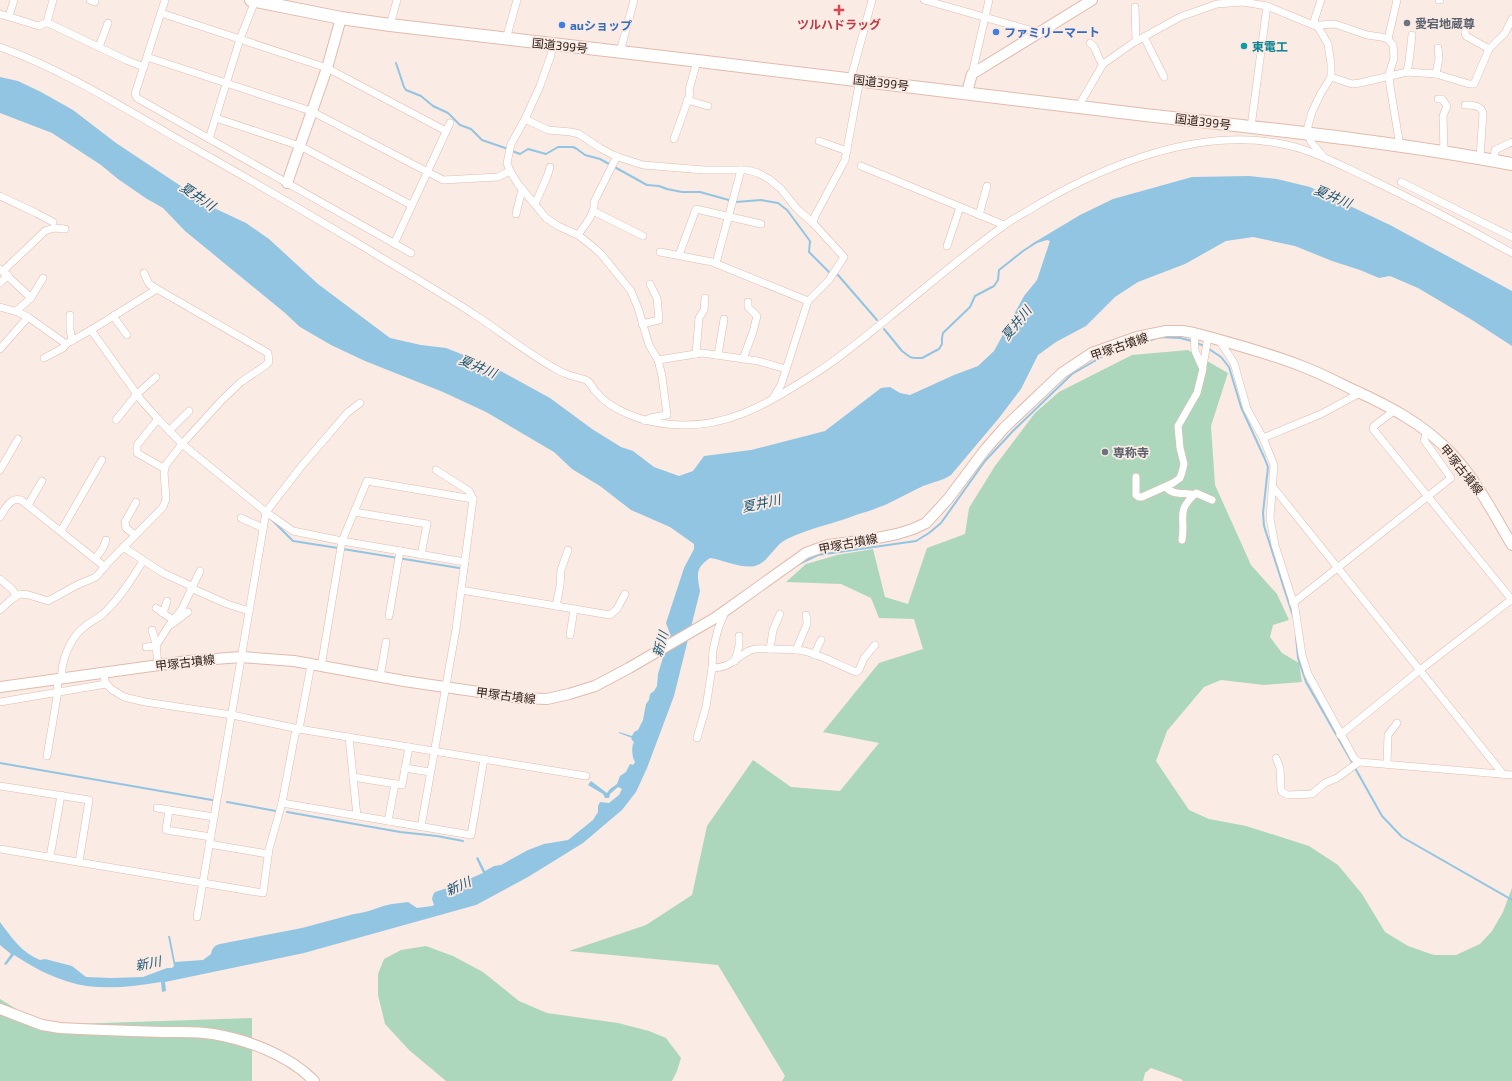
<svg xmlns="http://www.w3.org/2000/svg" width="1512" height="1081" viewBox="0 0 1512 1081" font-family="'Exo 2','Noto Sans JP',sans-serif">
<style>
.green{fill:#add7bc}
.water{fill:#92c5e2}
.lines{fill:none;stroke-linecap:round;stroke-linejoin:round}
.stream{stroke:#92c5e2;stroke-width:2}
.street-casing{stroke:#e1bbac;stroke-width:8}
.secondary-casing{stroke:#e1bbac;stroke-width:12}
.highway-casing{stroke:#e1bbac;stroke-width:14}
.street{stroke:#fff;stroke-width:7}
.secondary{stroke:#fff;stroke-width:10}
.highway{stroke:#fff;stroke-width:12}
.health-dot{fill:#e0444e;stroke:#fbebe5;stroke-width:1.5}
.worship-dot{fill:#6b7280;stroke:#fbebe5;stroke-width:1.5}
.shop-dot{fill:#3f7fe0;stroke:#fbebe5;stroke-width:1.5}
.culture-dot{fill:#0f9aa8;stroke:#fbebe5;stroke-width:1.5}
.labels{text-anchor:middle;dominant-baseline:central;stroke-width:3.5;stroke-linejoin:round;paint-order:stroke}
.worship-label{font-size:12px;font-weight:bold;fill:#5b616d;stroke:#fbebe5;text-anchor:start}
.health-label{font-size:12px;font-weight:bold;fill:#be3a42;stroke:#fbebe5}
.shop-label{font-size:12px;font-weight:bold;fill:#366cbe;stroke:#fbebe5;text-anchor:start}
.street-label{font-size:12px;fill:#2f211b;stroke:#fbebe5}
.culture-label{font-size:12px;font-weight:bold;fill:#0d838f;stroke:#fbebe5;text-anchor:start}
.water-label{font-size:13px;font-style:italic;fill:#175674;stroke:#fbebe5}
</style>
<rect width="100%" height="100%" fill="#fbebe5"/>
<!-- green -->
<g class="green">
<polygon points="1188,350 1228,373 1211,426 1215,485 1251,565 1277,594 1289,620 1273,625 1270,637 1282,653 1299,663 1302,682 1264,685 1221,680 1204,687 1167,731 1156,761 1189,810 1209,819 1246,826 1309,846 1338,865 1362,894 1385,932 1408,946 1434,955 1456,955 1480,944 1492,931 1503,912 1512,888 1512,1081 1183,1081 1181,1079 1151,1068 1145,1073 1143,1081 782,1081 785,1076 718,965 569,951 646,925 692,895 707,826 753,760 791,787 840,791 879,743 823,732 879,663 923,649 914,619 879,618 871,598 841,584 786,582 806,564 837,555 873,549 885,597 908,604 927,548 965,534 969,508 995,466 1035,413 1059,392 1132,355"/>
<polygon points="426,946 453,956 483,972 519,1001 547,1013 618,1023 649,1031 666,1038 681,1058 677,1071 672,1081 446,1081 409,1050 385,1024 378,995 378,974 384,959 401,950"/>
<polygon points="0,999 42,1025 252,1018 252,1081 0,1081"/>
</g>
<!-- water -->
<path class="water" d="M0,77l18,4 23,11 32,18 43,33 98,65 32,15 23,16 49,45 72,54 31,7 25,3 28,11 23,10 53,29 42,31 29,18 12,4 21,16 25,9 14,-5 11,-15 47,-6 74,-19 56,-43 9,-1 10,6 10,2 44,-20 24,-9 16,-15 30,-55 13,-16 13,-39 -3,-1 -17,5 50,-30 33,-16 79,-22 57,-1 28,3 33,8 80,38 122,66v55l-40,-26 -54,-32 -28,-12 -11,2 -19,-8 -28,-9 -37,-15 -42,-9 -27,4 -41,23 -47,18 -23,15 -29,29 -30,16 -18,13 -17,34 -22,29 -48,57c-9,6 -18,7 -28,11 -13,6 -25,13 -38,19 -10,4 -19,7 -29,10 -23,9 -47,13 -69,24 -13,6 -18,23 -32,27 -14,3 -31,-6 -45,-8 -15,10 -13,17 -10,33l-26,105 -27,72 -11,24 -14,18 -39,33 -55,34 -52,28 -172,48 -139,29 1,9 -4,1 -1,-10c-30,5 -63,9 -92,0 -20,-6 -38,-16 -55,-27l-8,10 -2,-1 7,-10 -11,-9v-23c12,16 21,30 40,38l5,-1 27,7 14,11 25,1 32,-1 24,-9h5l2,-2 -6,-30h2l5,26 28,-2 8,-6c1,-6 4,-9 9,-10l82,-16 52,-14c14,-1 25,-8 38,-10 6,-1 11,-1 16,-2l9,6 15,-2 2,-1 -2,-6 1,-4 2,-3 18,-6 30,-13 -7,-15 2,-1 7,14 9,-5 7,-1 27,-15 16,-6 24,-4 25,-20 5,-8v-6l2,-4 9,1 10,-8 3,-6 -4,-2 -8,7 -1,4h-4l-2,-4 -15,-9 3,-4 16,12 3,-4 7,-5 3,-8 6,-4 4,-8 3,1 2,-3c-3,-4 -4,-15 -1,-20l-3,-3 1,-1 -13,-5v-1l13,4 2,-4 4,-2 5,-10 3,-16 3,-4 1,-6 4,-3 3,-5 1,-12 12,-40 -4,-11 18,-55 10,-19v-5l-24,-17 -39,-17 -31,-24 -28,-17 -18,-17 -68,-40 -43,-20 -78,-31 -34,-16 -31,-18 -15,-14 -100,-82 -22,-23 -16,-9 -29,-20 -17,-14 -49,-32 -52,-20z"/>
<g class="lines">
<!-- stream -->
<g class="stream">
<polyline points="396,63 404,87 406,90 421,96 433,106 448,113 460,125 471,129 482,140 508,149"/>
<polyline points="512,151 520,154 528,149 546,154 558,147 573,147 577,149 585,155 600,159 647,185 659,186 667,189 682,192 700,192 736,202 761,200 778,203 787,210 810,241 809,252 831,274"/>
<polyline points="835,275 838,275 877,320"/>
<polyline points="884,329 902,351 910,357 914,358 922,358 939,349 942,344 942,338 943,333 970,307 975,296 994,286 998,280 999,270 1023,251 1037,242"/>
<polyline points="1196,343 1205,346"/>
<polyline points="1209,349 1221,357 1229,367 1241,407 1264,457 1268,467 1263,513 1264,526 1293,616"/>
<polyline points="271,519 293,541 338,548"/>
<polyline points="343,549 459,568"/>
<polyline points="799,564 818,555 916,541 929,533 941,523 985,461 1012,432 1072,374 1105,355 1160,337 1180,338 1192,341"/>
<polyline points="1296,636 1298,658 1306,682 1353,764"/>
<polyline points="0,763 212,800"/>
<polyline points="1355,768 1382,816 1402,837 1512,900"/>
<polyline points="227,802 276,811"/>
<polyline points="287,812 400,832 437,836 463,841"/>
</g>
<defs>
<g id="street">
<polyline points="53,0 47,22 48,23 126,60 144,67"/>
<polyline points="90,0 95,2"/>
<polyline points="165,0 135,94 137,98 411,253"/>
<polyline points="924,0 1040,33"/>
<polyline points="1439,0 1440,0"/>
<polyline points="1135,7 1136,41"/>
<polyline points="161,13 327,68 446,131"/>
<polyline points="0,14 39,26 47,22"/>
<polyline points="9,16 14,0"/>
<polyline points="1454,20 1460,22 1465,26 1465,33 1466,36 1489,49"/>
<polyline points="390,25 397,0"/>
<polyline points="1318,27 1314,21 1321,0"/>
<polyline points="1144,37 1164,77"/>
<polyline points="506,39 517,0"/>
<polyline points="1388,39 1397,0"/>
<path d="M1090,43c9,6 5,13 13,21"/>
<polyline points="553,44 551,55 540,86 525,119 511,144 507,163 510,171 518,184 546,218 558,226 578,235 592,246 601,254 631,291 638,308 649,345 658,360 662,376 667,415 650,418 645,421"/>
<path d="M0,47c67,24 130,65 192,100 57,32 115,66 172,100 37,23 75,44 111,68 26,17 51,37 79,53 6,4 9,5 15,7 3,1 15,4 17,5 8,5 4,7 11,13 15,18 47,29 70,31 56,7 98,-19 144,-48 27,-16 51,-37 76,-57 38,-31 75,-63 115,-92 11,-9 25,-15 37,-23 68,-40 158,-75 238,-61 32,5 61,21 89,34 50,24 98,49 146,76"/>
<polyline points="99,47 108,23"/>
<polyline points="620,52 634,0"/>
<polyline points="147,57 311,111 443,180 498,177 510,171"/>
<polyline points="1407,72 1409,61 1412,35"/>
<polyline points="972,74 989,0"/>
<polyline points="1436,74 1439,58 1438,48"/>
<polyline points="1331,77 1352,84 1360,83 1407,72 1436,74 1469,84 1474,84 1489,49 1505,33 1512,19"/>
<polyline points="851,78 872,0"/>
<polyline points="1438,99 1442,99 1447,106 1443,116 1444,153"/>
<polyline points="687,100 708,106"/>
<path d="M1465,105c7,0 16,0 18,8l-3,45"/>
<polyline points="1080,108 1081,102 1103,64 1133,43 1180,17 1217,4 1243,2 1267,6 1318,27"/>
<polyline points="216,118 300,146 411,205"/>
<polyline points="525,119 548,130 571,132 579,134 600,148 615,156 643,165 704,170 747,170 758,173 769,179 781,189 797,209 813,223"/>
<polyline points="1251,127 1267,6"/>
<polyline points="209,139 240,39 255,1"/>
<polyline points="674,139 690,94 689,90 697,61"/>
<polyline points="819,141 847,151"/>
<polyline points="1324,157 1311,142 1308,134 1308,126 1312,112 1321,93 1331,77 1331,64 1328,44 1318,27 1320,25 1335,24 1367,35 1381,37 1388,39 1393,45 1394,58 1389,74 1390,86 1400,146"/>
<polyline points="1494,161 1495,150 1512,142"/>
<polyline points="861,166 1004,225"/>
<polyline points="1401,182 1512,237"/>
<polyline points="0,196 36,213 53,222"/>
<polyline points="535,204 547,177 550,167"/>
<polyline points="593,211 643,236"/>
<polyline points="516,214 522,189"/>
<polyline points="979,215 987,186"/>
<path d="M578,235c6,-9 18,-22 16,-33l23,-46"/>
<polyline points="394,244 450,123"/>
<polyline points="947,246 960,207"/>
<polyline points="660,252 712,262 808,301"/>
<polyline points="679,255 696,209 761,224"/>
<polyline points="716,263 741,170"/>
<polyline points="0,269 31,298"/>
<polyline points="3,271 45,231 54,228 65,229"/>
<polyline points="0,283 8,275"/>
<polyline points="0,307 18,312 28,317 66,344 91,330 157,289"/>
<polyline points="16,311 31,298 43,278"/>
<polyline points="70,315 70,329 72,341"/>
<polyline points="113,316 127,335"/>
<polyline points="642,324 659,320 657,298 650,284"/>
<polyline points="91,330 141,400 158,419 182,444 266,512 293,531 342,541 465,562"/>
<polyline points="1219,340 1234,363 1247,409 1263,438 1274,465 1270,518 1275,545 1295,608 1302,655 1308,674 1354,758 1359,762 1512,775"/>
<polyline points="0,349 28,317"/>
<polyline points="696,354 699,318 704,310 705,298"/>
<polyline points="718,355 724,319"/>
<polyline points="44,358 63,348 66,344"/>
<polyline points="743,359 753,332 757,316 748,307 748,302"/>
<polyline points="658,360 702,353 758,361 786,369"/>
<polyline points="1203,366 1208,337"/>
<polyline points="773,398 781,385 808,301 829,280 844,257 813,223 815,216 845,160 860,79"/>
<polyline points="1395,410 1374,426 1373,429 1512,600"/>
<polyline points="158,419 137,445 137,453 165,469"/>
<polyline points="116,420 137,394 156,377"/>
<polyline points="169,431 189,411"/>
<polyline points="1263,438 1321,414 1360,393"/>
<polyline points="0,470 18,439"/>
<polyline points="436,470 469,491 473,499"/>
<polyline points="1136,477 1136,495 1139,497 1142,497 1173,483 1180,478 1182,472 1184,464 1180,448 1178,426 1197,393 1203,369 1195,351 1194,333"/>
<path d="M1166,487c7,9 18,5 28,8"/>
<polyline points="1273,487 1503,774"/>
<polyline points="28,505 42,481"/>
<polyline points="354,512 427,524 421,555"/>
<path d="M0,517c5,-8 10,-20 21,-17l84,67"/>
<polyline points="241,518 263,528"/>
<polyline points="61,531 102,460"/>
<polyline points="135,535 126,528 125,522 136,502"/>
<path d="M1182,540c4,-23 -7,-28 14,-47l16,7"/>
<polyline points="123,547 163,573 189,585 191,588 227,604 249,611"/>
<polyline points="95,559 103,548 106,540"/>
<polyline points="0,579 12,589 16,595"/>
<polyline points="461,590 610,615 617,609 625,594"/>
<polyline points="1293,603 1451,478 1424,440 1427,431"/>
<polyline points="556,606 560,586 561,570 568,550"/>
<polyline points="156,608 173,620"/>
<path d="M0,610c22,-21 19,-18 48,-9l29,-16 19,-8 10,-12 57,-58 3,-8 -2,-27 1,-6 17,-22 40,-44 19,-18 25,-17 3,-3 -1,-9 -111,-64 -8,-5 -5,-11"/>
<polyline points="163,613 167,601"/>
<polyline points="389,616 400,551"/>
<polyline points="172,624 188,612"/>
<polyline points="152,630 156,644 158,666"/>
<polyline points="570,635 574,609"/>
<polyline points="146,647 156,646 168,627 182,609 200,571"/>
<polyline points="770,649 773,630 780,614"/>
<polyline points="796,650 807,624 807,620 806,615"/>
<polyline points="814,655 821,640"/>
<polyline points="735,661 739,646 739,636"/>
<polyline points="321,667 342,541 367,481 473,499 456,629 421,827"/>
<path d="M712,668c20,0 23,-11 39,-18 6,-2 12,-1 18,-1 12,0 24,0 35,2 17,4 35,14 52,21l3,-2 5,-12 11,-13"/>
<polyline points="104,673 105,682 111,689 124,697 145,702 232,715 299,729 586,776"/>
<polyline points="380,677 386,642"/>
<path d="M62,679c-2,-16 8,-40 20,-50 7,-7 16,-10 22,-16 16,-15 28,-34 39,-52"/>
<polyline points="0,702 106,684"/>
<polyline points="1340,735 1420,670 1512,599"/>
<polyline points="349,737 357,816"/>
<polyline points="697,738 706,707 712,668 713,650 718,629 725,612"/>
<polyline points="47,756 58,691 57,680"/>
<polyline points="1276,758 1280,768 1281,789 1282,792 1288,795 1312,794 1325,783 1337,778 1359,762"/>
<polyline points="1387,764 1388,735 1397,723"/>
<polyline points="405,768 430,772"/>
<polyline points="353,777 402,785 409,747"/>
<polyline points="0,786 89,800 79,862"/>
<polyline points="282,803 471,835 484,759"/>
<polyline points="157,808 214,817"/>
<polyline points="169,810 166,830 211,837"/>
<polyline points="388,821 395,784"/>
<polyline points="209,844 268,854"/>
<polyline points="0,849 263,893 269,849 282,803 295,734 299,729 311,665"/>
<polyline points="50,857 61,795"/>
<polyline points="197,917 266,512 300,468 347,413 360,403"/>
</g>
<g id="secondary">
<polyline points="967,92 972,74 1092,0"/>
<polyline points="287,183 327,68 341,18"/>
<path d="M0,687l188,-26 53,-4 53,4 110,20 116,17 27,1 22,-5 26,-8 34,-18 86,-50 91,-65 22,-8 39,-5 30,-6 16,-5 13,-6 22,-24 36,-48 20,-23 58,-55 30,-20 45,-16 29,-6h16l12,2c37,10 75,20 110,34 18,7 35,16 52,24 35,16 67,33 94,61 26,27 43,61 62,93"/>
<path d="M0,1009l42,16 18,3c35,2 69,3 104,4 16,0 33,-1 49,2 35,6 76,21 101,47"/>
</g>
<path id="highway" d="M251,0l90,18 49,7c230,27 459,53 689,82 144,18 290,30 433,57"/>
</defs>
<!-- street casing -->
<use href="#street" class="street-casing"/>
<!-- secondary casing -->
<use href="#secondary" class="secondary-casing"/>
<!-- highway casing -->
<use href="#highway" class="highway-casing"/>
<!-- street -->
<use href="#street" class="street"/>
<!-- secondary -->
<use href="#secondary" class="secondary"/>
<!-- highway -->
<use href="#highway" class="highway"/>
</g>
<!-- markers -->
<path class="health-dot" d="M837 4h4v4h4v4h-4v4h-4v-4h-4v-4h4z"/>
<g class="worship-dot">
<circle cx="1407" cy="23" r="4"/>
<circle cx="1105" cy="452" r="4"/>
</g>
<g class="shop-dot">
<circle cx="562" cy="25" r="4"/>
<circle cx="996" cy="32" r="4"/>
</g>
<circle class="culture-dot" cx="1244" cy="46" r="4"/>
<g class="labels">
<!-- worship labels -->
<g class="worship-label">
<text x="1415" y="23">愛宕地蔵尊</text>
<text x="1113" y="452">専称寺</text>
</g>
<!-- health labels -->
<g class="health-label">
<text x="839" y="24">ツルハドラッグ</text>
</g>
<!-- shop labels -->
<g class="shop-label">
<text x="570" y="25">auショップ</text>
<text x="1004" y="32">ファミリーマート</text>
</g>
<!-- street labels -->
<g class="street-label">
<text transform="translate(560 45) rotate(6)">国道399号</text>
<text transform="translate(881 82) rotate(7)">国道399号</text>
<text transform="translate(1203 121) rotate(7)">国道399号</text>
<text transform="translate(1119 346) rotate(-19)">甲塚古墳線</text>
<text transform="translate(1462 469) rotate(51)">甲塚古墳線</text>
<text transform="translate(848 543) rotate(-11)">甲塚古墳線</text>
<text transform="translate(185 662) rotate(-7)">甲塚古墳線</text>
<text transform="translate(506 695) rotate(7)">甲塚古墳線</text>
</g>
<!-- culture labels -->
<g class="culture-label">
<text x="1252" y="46">東電工</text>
</g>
<!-- water labels -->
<g class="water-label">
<text transform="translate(198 196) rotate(34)">夏井川</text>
<text transform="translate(1333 196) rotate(23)">夏井川</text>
<text transform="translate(1016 323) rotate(-51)">夏井川</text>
<text transform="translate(478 366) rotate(23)">夏井川</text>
<text transform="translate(761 503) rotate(-12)">夏井川</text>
<text transform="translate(660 644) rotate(-74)">新川</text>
<text transform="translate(458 886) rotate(-24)">新川</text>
<text transform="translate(148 963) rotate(-11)">新川</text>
</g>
</g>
</svg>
